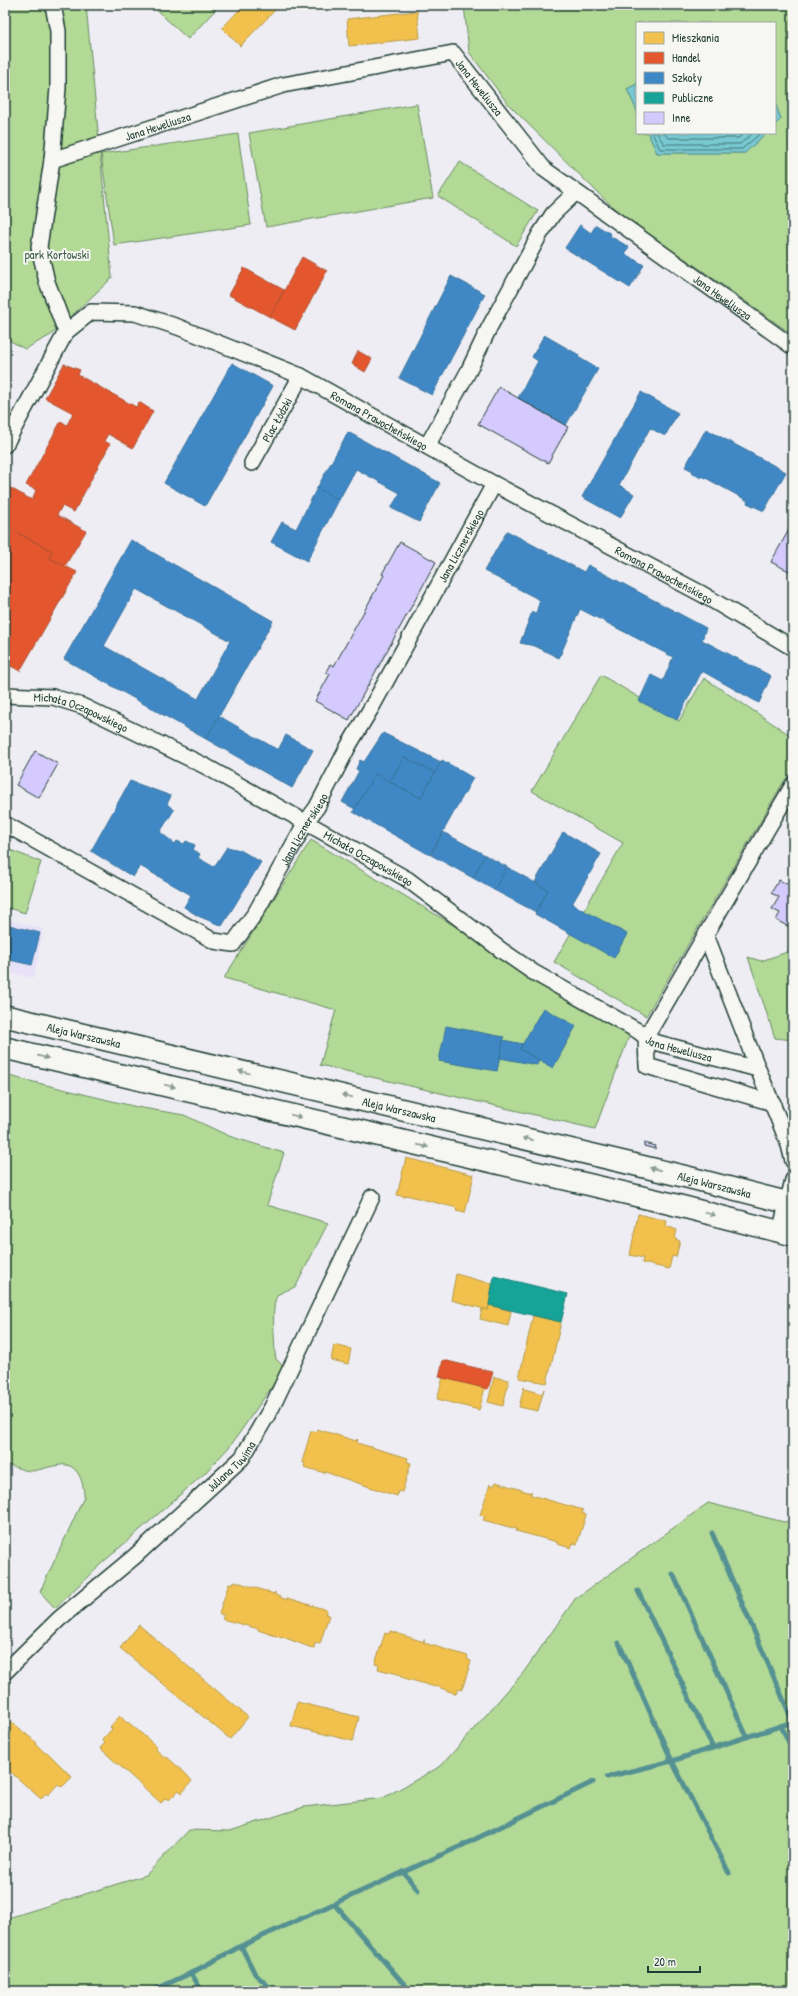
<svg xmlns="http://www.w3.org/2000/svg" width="798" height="1996" viewBox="0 0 798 1996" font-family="'Patrick Hand',sans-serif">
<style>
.built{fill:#e7e2f7}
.green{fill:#b2d995;stroke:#688b64;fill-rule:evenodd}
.water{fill:#79c9d3;stroke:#559193}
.homes{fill:#f2c14e;stroke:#b39946}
.shops{fill:#e4572e;stroke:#a94f30}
.schools{fill:#3f88c5;stroke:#35729a;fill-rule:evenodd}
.public{fill:#17a398;stroke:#19847a}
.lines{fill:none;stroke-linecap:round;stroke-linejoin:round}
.shore{stroke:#437574;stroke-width:1}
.stream{stroke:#559193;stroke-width:5}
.building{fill:#d5cafd;stroke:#1f3d34}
.minor-casing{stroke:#1f3d34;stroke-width:18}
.secondary-casing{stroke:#1f3d34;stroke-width:24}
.minor{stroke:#f6f6f2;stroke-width:15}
.secondary{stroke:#f6f6f2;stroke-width:21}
.oneway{fill:#8a9a93}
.labels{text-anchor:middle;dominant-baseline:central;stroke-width:4;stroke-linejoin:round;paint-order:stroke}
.street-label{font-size:12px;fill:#1f3d34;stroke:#f6f6f2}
.park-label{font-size:12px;fill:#3c5c47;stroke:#f6f6f2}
</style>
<rect width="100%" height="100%" fill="#efedf4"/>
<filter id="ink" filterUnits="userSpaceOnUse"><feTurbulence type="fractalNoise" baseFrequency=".025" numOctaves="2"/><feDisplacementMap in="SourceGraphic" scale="8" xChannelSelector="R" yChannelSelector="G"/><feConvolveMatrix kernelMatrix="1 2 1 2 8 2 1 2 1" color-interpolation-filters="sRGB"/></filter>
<g filter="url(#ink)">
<!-- built -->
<polygon class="built" points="5,919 43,929 34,978 5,972"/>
<!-- green -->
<g class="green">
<polygon points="5,5 86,5 112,278 51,335 25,349 5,338"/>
<polygon points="151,5 220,5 188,39"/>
<path d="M464,5h329v330l-103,-73 -46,-26 -44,-41 -92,-91 -39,-52zM637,23h138v80l6,16 -6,6v8h-9l-21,20h-88l-9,-20h-11v-22l-10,-22 10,-5z"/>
<polygon points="417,104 433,198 266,227 249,133"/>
<polygon points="238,134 251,225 114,245 101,154"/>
<polygon points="460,162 538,211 516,246 438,196"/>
<polygon points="601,675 679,721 704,678 793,737 793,769 783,783 646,1016 554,962 623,843 532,791"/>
<polygon points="311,840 631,1031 595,1129 320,1065 336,1010 224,978"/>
<polygon points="5,848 41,862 25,913 5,907"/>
<polygon points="793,950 793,1040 775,1038 748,957 761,961"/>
<path d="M5,1075l132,32 47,8 45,21 55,17 -17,52 61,18 -32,63c-5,4 -12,4 -17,8 -9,5 -4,48 -4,59l1,6 9,9 -54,77 -26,28 -104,91 -46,44 -15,-16 44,-95c0,-14 -6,-35 -24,-32 -10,1 -19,5 -28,6 -9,0 -19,-5 -27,-7z"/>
<polygon points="708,1503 784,1522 793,1520 793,1991 5,1991 5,1919 146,1875 189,1830 230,1831 304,1807 383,1798 441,1766 523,1673 575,1599"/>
</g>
<!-- water -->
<g class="water">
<polygon points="637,84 637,111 627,89"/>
<polygon points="775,103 781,119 775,125"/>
<polygon points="648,133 766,133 745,153 657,153"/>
</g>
<!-- homes -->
<g class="homes">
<polygon points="244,5 280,5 240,46 222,28"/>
<polygon points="417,11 420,38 349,46 347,19"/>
<polygon points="406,1158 474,1175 465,1213 456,1211 457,1208 406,1195 406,1197 397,1195"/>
<polygon points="638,1214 667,1221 666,1226 677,1230 675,1239 680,1241 676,1257 672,1256 669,1269 642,1263 643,1258 630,1255"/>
<polygon points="456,1274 492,1284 488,1310 451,1300"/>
<polygon points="489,1305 511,1311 508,1326 480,1319 482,1309 488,1310"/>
<polygon points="533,1316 561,1322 547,1383 519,1378"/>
<polygon points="334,1345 351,1349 348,1364 331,1360"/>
<polygon points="443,1377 485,1388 479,1410 437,1399"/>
<polygon points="494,1377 509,1380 503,1406 488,1402"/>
<polygon points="524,1387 525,1389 542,1394 544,1389 538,1411 519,1407"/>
<polygon points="317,1429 356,1441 357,1439 358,1440 357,1443 408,1458 407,1462 411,1463 402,1492 398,1491 397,1496 325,1472 325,1473 304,1467 305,1463 302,1462 311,1431 316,1432"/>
<polygon points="496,1482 531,1493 531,1491 531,1495 583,1510 582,1513 586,1515 577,1544 573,1543 571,1548 557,1544 557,1542 516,1531 517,1529 483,1520 485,1516 480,1515 490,1484 494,1486"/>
<polygon points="234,1581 274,1594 275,1592 275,1595 287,1600 287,1598 327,1610 325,1614 329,1615 320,1644 315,1643 314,1648 312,1648 283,1637 282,1638 258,1630 259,1629 222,1619 224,1615 219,1614 229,1583 233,1584"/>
<polygon points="139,1625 248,1717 230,1739 120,1648"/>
<polygon points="390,1631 424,1642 424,1639 424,1643 468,1656 467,1659 471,1661 462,1690 458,1689 456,1694 436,1686 435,1687 401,1677 402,1675 378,1669 379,1665 375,1664 385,1633 389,1634"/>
<polygon points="297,1702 359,1717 353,1741 291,1726"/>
<polygon points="120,1716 127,1723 128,1722 157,1747 155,1749 166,1758 167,1757 186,1774 192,1781 182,1793 179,1790 169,1800 166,1798 161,1803 100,1748 105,1743 102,1740 112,1729 110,1727"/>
<polygon points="10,1721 37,1743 36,1744 45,1753 47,1752 72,1777 62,1787 58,1784 48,1795 46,1793 41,1799 5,1767 5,1727"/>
</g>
<!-- shops -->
<g class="shops">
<polygon points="302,257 327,271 295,330 270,317"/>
<polygon points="244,268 284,290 270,317 229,295"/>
<polygon points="358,351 372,359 365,372 352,364"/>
<polygon points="64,364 80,370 78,375 136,407 139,402 153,411 133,448 108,434 104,441 110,444 74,512 62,506 57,515 86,531 65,566 49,558 52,551 5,526 5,485 32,500 36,490 26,485 61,421 67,425 73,413 45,398"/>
<polygon points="12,530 52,551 49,558 77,572 20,671 5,663 5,540"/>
<polygon points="443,1360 493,1372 488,1389 439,1377"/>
</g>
<!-- schools -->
<g class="schools">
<polygon points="580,225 591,233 596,225 611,234 610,236 629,247 625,254 644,265 630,288 565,248"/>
<polygon points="451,276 485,294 432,395 399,378"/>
<polygon points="544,335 579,355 578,357 598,369 566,425 518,398 538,361 532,357"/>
<polygon points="232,363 273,386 205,506 164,483"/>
<polygon points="641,392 678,413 665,436 650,428 619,485 634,494 620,518 582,497"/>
<polygon points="706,429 786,472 764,511 747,503 748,501 702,476 701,478 692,473 693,471 685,467"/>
<polygon points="348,432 440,483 419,522 391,508 400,493 356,469 339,500 317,488"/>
<polygon points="317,488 339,500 307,561 271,542 282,522 296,529"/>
<polygon points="507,531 584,572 588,565 706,628 702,640 771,676 759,703 702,671 677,720 639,701 651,675 663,681 673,657 580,609 559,658 535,646 520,643 532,612 536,613 540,600 484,571"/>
<path d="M131,540l142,81 -67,118 -142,-80zM136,589l94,52 -32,58 -94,-53z"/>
<polygon points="219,716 278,750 286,735 313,750 292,788 206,739"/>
<polygon points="383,733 441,762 435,773 404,757 390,782 375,774 355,809 342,802 359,771 356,769 360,760 364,762"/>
<polygon points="404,757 435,773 421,798 390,782"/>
<polygon points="442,760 473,778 430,855 353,812 375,774 421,798"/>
<polygon points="130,781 171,796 167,804 174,810 160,832 175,844 177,841 184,844 186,841 195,845 193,850 200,854 198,858 214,867 227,847 240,850 261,862 222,926 198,916 184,907 191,895 140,866 133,877 91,851"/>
<polygon points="443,832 485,855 473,878 431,855"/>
<polygon points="563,832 601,854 572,904 627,934 614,958 535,914 548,890 535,882"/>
<polygon points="485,855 507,867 494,890 473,878"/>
<polygon points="507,867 548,890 536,912 494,890"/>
<polygon points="5,924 40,933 32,965 5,959"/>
<polygon points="543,1008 576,1026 553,1068 520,1049"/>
<polygon points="446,1026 504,1037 497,1071 439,1061"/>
<polygon points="503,1040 523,1044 520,1049 539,1060 537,1065 500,1058"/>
</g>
<!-- public -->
<polygon class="public" points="494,1276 568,1294 561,1322 489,1305"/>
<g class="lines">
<!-- shore -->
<g class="shore">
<polyline points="652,133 660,149 742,149 761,133"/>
<polyline points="657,133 664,144 740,144 753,133"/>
<polyline points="664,133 668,138 738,138 745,133"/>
</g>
<!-- stream -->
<g class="stream">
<polyline points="712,1533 793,1722"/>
<polyline points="673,1574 747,1737"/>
<polyline points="638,1591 713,1748"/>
<polyline points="619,1643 672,1761 729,1873"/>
<polyline points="781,1726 793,1751"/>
<polyline points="607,1777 672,1761 793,1722"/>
<polyline points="403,1872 418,1890"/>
<polyline points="334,1904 410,1991"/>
<polyline points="241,1946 255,1974 274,1991"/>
<polyline points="191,1973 202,1991"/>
<polyline points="152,1991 191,1973 241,1946 461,1846 593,1782"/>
</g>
</g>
<!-- building -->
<g class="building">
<polygon points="499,387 568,427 548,463 478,424"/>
<polygon points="791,526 793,526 793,573 771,562"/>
<polygon points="400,542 436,562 349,720 315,701 330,674 326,672 330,664 334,666 384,575 382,574"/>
<polygon points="35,751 58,764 39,798 16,785"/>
<polygon points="779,880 793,887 793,929 776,920 780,913 772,909 779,897 771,893"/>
<polygon points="644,1143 656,1146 655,1149 644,1146"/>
</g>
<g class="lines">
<defs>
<g id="minor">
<polyline points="53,5 58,31 58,88 52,160 39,247 47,282 66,332"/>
<path id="s1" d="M52,160l231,-75 170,-32 91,116 249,178"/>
<path id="s2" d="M5,445l61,-113 25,-20 44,1 43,14 123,49 193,108 208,110 91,54"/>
<polyline points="427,446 468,372 489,328 540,234 553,214 575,193"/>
<path id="s3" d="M252,463l49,-87"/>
<path id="s4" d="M5,695l48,2 29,9 123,60 202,113 94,71 32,22 105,59 8,6 1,29 126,37"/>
<path id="s5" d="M793,785l-147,252 8,5 104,27 31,76 4,16"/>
<path id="s6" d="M5,824l209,117 19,3 23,-32 50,-90 11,-15 32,-62 24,-40 121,-221"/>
<polyline points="706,935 758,1069"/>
<polyline points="780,1232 793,1180"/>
<path id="s7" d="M5,1672l54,-53 75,-62 108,-99 30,-51 100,-210"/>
</g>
<g id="secondary">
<path id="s8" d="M5,1016l682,161 106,27"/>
<polyline points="5,1048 672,1204 793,1235"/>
</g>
</defs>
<!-- minor casing -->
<use href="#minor" class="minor-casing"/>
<!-- secondary casing -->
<use href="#secondary" class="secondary-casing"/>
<!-- minor -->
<use href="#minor" class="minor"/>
<!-- secondary -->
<use href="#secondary" class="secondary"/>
</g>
<!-- one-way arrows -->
<defs><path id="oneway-solid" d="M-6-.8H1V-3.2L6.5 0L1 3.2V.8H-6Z"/></defs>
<g class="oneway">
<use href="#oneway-solid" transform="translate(43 1057) rotate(13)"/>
<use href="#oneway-solid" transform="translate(244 1072) rotate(-167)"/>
<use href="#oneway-solid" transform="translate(170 1086) rotate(13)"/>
<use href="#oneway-solid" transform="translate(347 1096) rotate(-167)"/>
<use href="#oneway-solid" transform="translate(296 1116) rotate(13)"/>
<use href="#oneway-solid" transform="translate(528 1139) rotate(-167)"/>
<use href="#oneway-solid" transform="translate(423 1146) rotate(13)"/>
<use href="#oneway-solid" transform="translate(655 1169) rotate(-167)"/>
<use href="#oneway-solid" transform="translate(710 1214) rotate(14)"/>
</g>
</g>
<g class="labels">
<!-- street labels -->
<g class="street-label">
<text stroke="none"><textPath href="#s1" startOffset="459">Jana Heweliusza</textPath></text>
<text stroke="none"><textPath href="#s1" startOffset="111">Jana Heweliusza</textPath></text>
<text stroke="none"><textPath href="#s1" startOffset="783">Jana Heweliusza</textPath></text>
<text stroke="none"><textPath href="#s3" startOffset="50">Plac Łódzki</textPath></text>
<text stroke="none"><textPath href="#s2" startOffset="472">Romana Prawocheńskiego</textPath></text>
<text stroke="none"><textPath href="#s6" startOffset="718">Jana Licznerskiego</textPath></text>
<text stroke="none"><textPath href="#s2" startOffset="796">Romana Prawocheńskiego</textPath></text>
<text stroke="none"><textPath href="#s4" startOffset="79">Michała Oczapowskiego</textPath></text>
<text stroke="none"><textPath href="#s6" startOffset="394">Jana Licznerskiego</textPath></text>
<text stroke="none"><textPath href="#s4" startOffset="403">Michała Oczapowskiego</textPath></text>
<text stroke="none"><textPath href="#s8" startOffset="81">Aleja Warszawska</textPath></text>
<text stroke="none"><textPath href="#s5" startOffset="327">Jana Heweliusza</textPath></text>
<text stroke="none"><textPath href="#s8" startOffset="405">Aleja Warszawska</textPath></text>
<text stroke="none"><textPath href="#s8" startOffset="729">Aleja Warszawska</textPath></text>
<text stroke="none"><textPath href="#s7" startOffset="306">Juliana Tuwima</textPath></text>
</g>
<!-- park labels -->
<g class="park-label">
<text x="57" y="254">park Kortowski</text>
</g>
</g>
<!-- margin -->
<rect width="798" height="1996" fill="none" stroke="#f6f6f2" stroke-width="20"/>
<rect x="10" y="10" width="778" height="1976" fill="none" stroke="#1f3d34" stroke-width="1.5" filter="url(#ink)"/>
<!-- legend -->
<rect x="636" y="22" width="140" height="112" fill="#f6f6f2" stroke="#a0aca6"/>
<rect x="644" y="32" width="20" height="12" fill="#f2c14e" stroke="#a0aca6"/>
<text x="672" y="42" font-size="12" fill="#1f3d34">Mieszkania</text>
<rect x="644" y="52" width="20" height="12" fill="#e4572e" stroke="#a0aca6"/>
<text x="672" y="62" font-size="12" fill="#1f3d34">Handel</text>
<rect x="644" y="72" width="20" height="12" fill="#3f88c5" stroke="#a0aca6"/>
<text x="672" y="82" font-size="12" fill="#1f3d34">Szkoły</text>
<rect x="644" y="92" width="20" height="12" fill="#17a398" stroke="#a0aca6"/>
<text x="672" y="102" font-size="12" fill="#1f3d34">Publiczne</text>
<rect x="644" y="112" width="20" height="12" fill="#d5cafd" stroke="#a0aca6"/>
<text x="672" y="122" font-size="12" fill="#1f3d34">Inne</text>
<!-- scale -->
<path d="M648 1966v6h52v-6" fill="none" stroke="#1f3d34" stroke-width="2"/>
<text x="654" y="1966" font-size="12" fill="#1f3d34" stroke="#f6f6f2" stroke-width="3" paint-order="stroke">20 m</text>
</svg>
